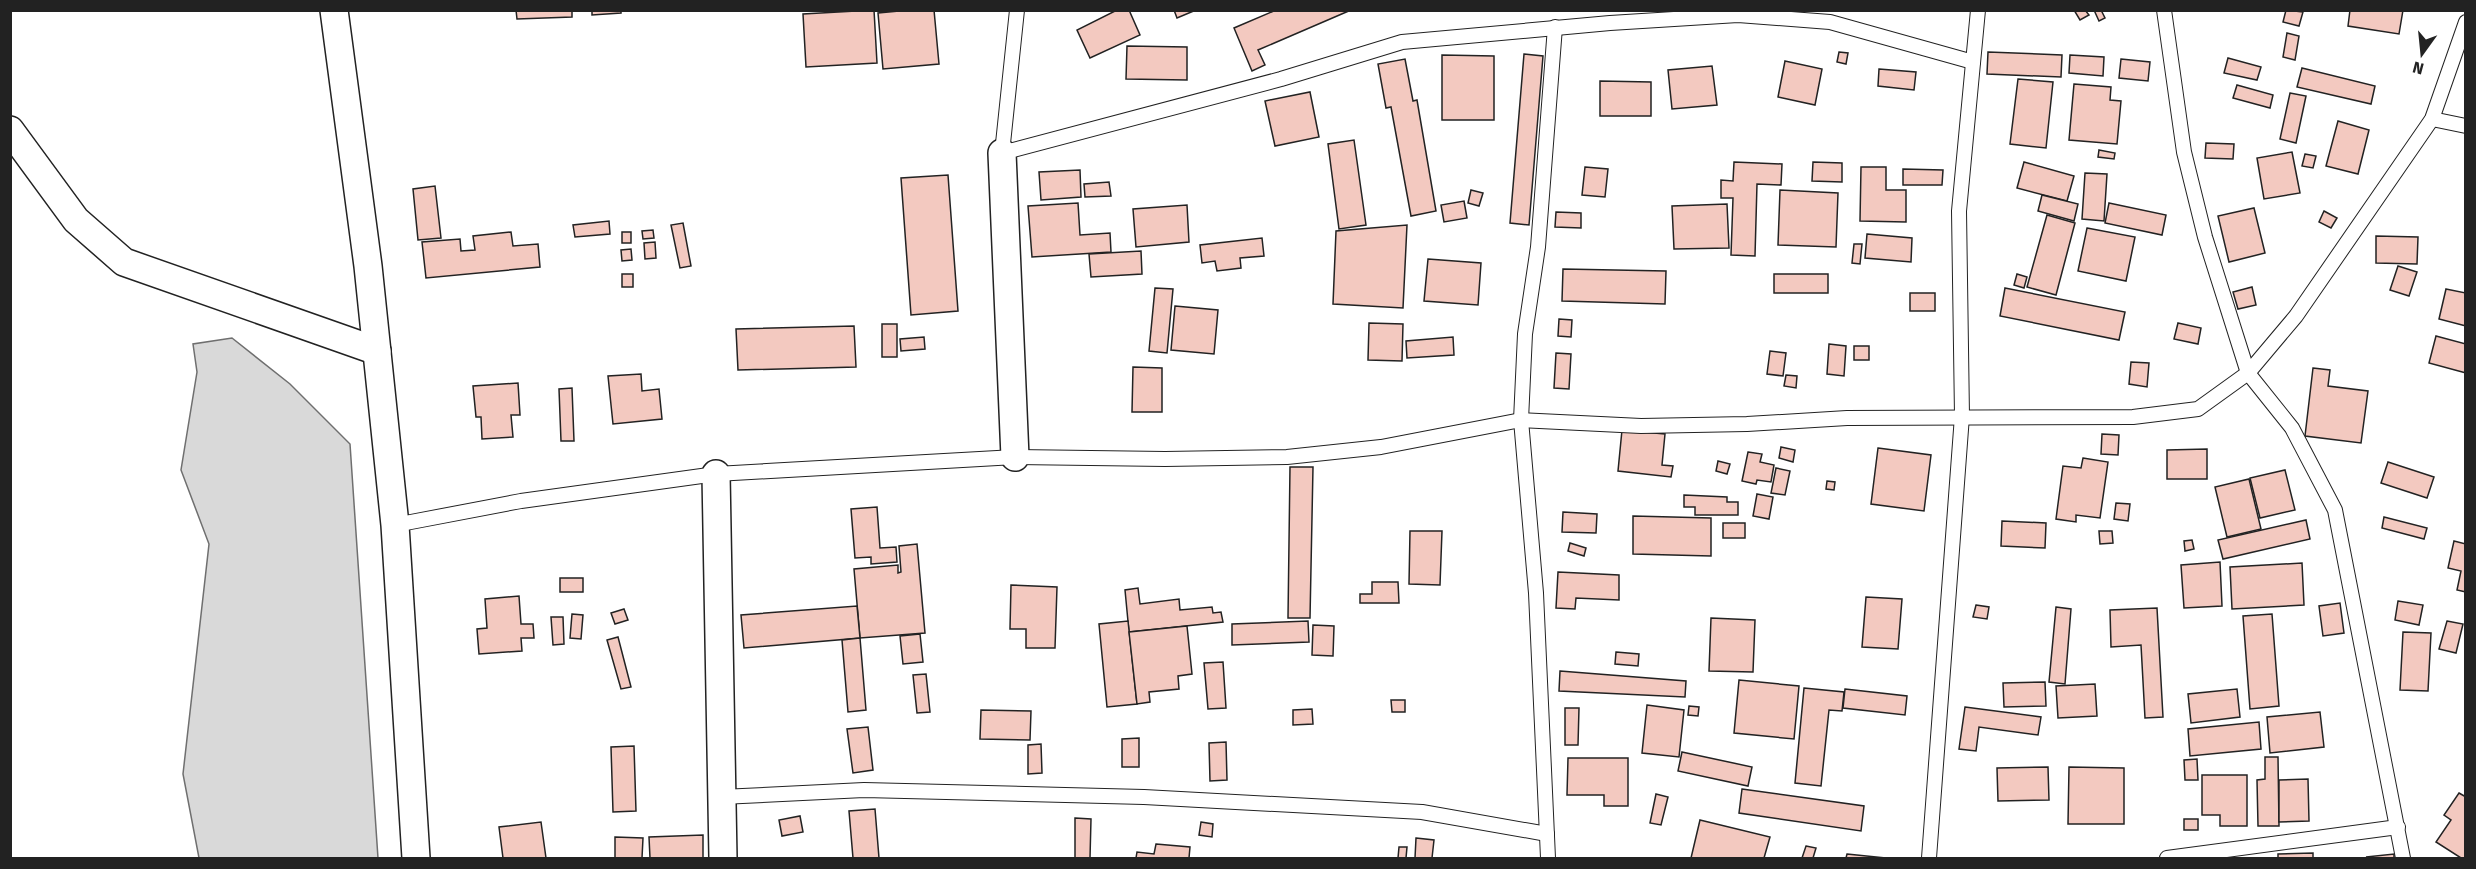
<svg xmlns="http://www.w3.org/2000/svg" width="2476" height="869" viewBox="0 0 2476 869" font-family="'Fira Sans',sans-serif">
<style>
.water{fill:#d9d9d9;stroke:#6f6f6f;stroke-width:1.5}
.building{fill:#f3c9c0;stroke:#222;stroke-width:1.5}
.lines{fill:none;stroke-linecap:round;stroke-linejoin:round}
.service-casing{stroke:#222;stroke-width:16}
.minor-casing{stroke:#222;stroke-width:30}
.service{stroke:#fff;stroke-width:14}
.minor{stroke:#fff;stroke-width:27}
</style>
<rect width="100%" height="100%" fill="#fff"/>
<!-- water -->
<polygon class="water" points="232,338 290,384 350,444 378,858 199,858 183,774 209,544 181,470 197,372 193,344"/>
<!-- building -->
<g class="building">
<polygon points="516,10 572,10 572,17 517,19"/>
<polygon points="592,10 621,10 621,13 592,15"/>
<polygon points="874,10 877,63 806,67 803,14"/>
<polygon points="910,10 934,10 939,64 883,69 878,13"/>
<polygon points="1117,10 1129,10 1140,35 1090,58 1077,30"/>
<polygon points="1174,10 1196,10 1177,18"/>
<polygon points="1276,10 1351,10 1258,50 1265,65 1252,71 1234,28"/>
<polygon points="2074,10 2085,10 2089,15 2080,20"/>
<polygon points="2094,10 2101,10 2105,18 2099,21"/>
<polygon points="2286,10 2303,12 2299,26 2283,22"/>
<polygon points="2350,10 2403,10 2399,34 2348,26"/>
<polygon points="2287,33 2299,36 2295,60 2283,57"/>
<polygon points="1127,46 1187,47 1187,80 1126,79"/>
<polygon points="1839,52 1848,53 1846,64 1837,62"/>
<polygon points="1988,52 2062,55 2061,77 1987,74"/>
<polygon points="1524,54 1543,56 1529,225 1510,223"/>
<polygon points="1442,55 1494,56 1494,120 1442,120"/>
<polygon points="2070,55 2104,57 2103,76 2069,73"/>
<polygon points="2228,58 2261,67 2257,80 2224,73"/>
<polygon points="1405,59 1413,101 1417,100 1436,211 1411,216 1391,107 1386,108 1378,64"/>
<polygon points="2121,59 2150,62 2148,81 2119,78"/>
<polygon points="1785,61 1822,69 1815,105 1778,97"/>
<polygon points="1712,66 1717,105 1672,109 1668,70"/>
<polygon points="2302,68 2375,86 2371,104 2297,87"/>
<polygon points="1879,69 1916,72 1914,90 1878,86"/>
<polygon points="2018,79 2053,82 2046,148 2010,144"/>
<polygon points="1600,81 1651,82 1651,116 1600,116"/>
<polygon points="2074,84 2111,87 2110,100 2121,101 2117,144 2069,140"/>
<polygon points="2237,85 2273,95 2270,108 2233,98"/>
<polygon points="1310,92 1319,137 1275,146 1265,101"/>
<polygon points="2290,93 2306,96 2296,143 2280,139"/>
<polygon points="2338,121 2369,130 2358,174 2326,166"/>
<polygon points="1354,140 1366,225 1339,229 1328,144"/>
<polygon points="2206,143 2234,144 2233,159 2205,158"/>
<polygon points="2099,150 2115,153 2114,159 2098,157"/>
<polygon points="2292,152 2300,193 2264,199 2257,158"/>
<polygon points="2305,154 2316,156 2313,168 2302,166"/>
<polygon points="1734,162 1782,164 1781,185 1757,184 1755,256 1731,255 1733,198 1721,198 1721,180 1733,181"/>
<polygon points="1813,162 1842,163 1842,182 1812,181"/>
<polygon points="2024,162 2074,176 2067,201 2017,188"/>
<polygon points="1585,167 1608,169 1605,197 1582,195"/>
<polygon points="1861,167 1886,167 1886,190 1906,190 1906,222 1860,221"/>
<polygon points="1903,169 1943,170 1942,185 1903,185"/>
<polygon points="1080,170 1081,197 1041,200 1039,172"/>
<polygon points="2085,173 2107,174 2104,221 2082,219"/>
<polygon points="948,175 958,311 911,315 901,178"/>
<polygon points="1109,182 1111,196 1085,197 1084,184"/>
<polygon points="435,186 441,238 418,240 413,189"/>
<polygon points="1471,190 1483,193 1479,206 1468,203"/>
<polygon points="1780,190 1838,193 1836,247 1778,245"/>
<polygon points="2042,195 2078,204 2074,221 2038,211"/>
<polygon points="1464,201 1467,218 1444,222 1441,205"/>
<polygon points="1078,203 1080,235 1110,233 1111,252 1032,257 1028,206"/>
<polygon points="2109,203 2166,215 2162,235 2105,223"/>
<polygon points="1727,204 1729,248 1674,249 1672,206"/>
<polygon points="1187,205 1189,242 1136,247 1133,209"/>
<polygon points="2254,208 2265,253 2229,262 2218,216"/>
<polygon points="2324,211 2337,218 2331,228 2319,222"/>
<polygon points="1556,212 1581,213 1581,228 1555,227"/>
<polygon points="2047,215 2075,223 2056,295 2027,287"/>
<polygon points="609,221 610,234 575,237 573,225"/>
<polygon points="683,223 691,266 680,268 671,225"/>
<polygon points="1407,225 1403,308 1333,304 1336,231"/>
<polygon points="2087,228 2135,237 2126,281 2078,271"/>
<polygon points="653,230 654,238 643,239 642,231"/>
<polygon points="511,232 513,246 538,244 540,267 426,278 422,242 460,239 461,251 475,250 473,236"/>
<rect x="622" y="232" width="9" height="11"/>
<polygon points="1867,234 1912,238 1911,262 1865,258"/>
<polygon points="2376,236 2418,237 2417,264 2376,263"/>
<polygon points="1262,238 1264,256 1240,258 1241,268 1217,271 1215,261 1202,263 1200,245"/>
<polygon points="655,242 656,258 645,259 644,243"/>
<polygon points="1854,244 1862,244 1860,264 1852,263"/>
<polygon points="631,249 632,260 622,261 621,250"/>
<polygon points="1141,251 1142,274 1091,277 1089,254"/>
<polygon points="1428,259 1481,263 1478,305 1424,301"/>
<polygon points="2398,266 2417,272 2409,296 2390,290"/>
<polygon points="1563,269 1666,271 1665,304 1562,301"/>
<rect x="622" y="274" width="11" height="13"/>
<rect x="1774" y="274" width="54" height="19"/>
<polygon points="2017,274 2027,277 2024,288 2014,285"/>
<polygon points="2252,287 2256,305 2238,309 2233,292"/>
<polygon points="1155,288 1173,289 1167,353 1149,351"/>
<polygon points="2005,288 2125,312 2119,340 2000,316"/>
<polygon points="2446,289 2466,293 2466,326 2439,319"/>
<rect x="1910" y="293" width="25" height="18"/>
<polygon points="1175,306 1218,310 1214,354 1171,350"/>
<polygon points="1559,319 1572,320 1571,337 1558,336"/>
<polygon points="1369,323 1403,324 1402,361 1368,360"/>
<polygon points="2178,323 2201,328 2198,344 2174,339"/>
<rect x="882" y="324" width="15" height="33"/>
<polygon points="854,326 856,367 738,370 736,329"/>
<polygon points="2436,336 2466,344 2466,373 2429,363"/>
<polygon points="924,337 925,349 901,351 900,339"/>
<polygon points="1453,337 1454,355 1407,358 1406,341"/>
<polygon points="1829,344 1846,346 1844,376 1827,374"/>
<rect x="1854" y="346" width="15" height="14"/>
<polygon points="1770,351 1786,353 1783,376 1767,374"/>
<polygon points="1556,353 1571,354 1569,389 1554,388"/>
<polygon points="2131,362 2149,363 2147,387 2129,384"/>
<polygon points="1133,367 1162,368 1162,412 1132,412"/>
<polygon points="2313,368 2330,370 2328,386 2368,391 2361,443 2305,436"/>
<polygon points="641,374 642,391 659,389 662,419 613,424 608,376"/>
<polygon points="1786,375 1797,376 1796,388 1784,386"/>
<polygon points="518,383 520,415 511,415 513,437 482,439 481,417 476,417 473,386"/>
<polygon points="572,388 574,441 561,441 559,389"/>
<polygon points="1622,430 1665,434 1662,465 1673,466 1671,477 1618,471"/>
<polygon points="2102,434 2119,435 2118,455 2101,454"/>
<polygon points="1781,447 1795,450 1793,462 1779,458"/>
<polygon points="1878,448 1931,455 1924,511 1871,504"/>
<polygon points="2207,449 2207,479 2167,479 2167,450"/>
<polygon points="1748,452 1762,454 1760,462 1774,465 1771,482 1757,480 1756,484 1742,481"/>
<polygon points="2083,458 2108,462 2100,518 2076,515 2076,522 2056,519 2063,466 2081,468"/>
<polygon points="1718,461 1730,464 1727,474 1716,471"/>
<polygon points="2388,462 2434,477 2427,498 2381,483"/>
<polygon points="1290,467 1313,467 1310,618 1288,618"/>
<polygon points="1776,468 1790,471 1785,495 1771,493"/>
<polygon points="2285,470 2295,510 2260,518 2250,478"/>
<polygon points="2249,479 2261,529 2227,537 2215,487"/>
<polygon points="1827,481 1835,482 1834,490 1826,489"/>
<polygon points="1757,494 1773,497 1769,519 1753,516"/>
<polygon points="1684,495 1727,497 1727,502 1738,502 1738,515 1695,515 1695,507 1684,507"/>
<polygon points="2116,503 2130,504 2128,521 2114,519"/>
<polygon points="877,507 880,548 896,547 897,562 871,564 871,557 855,558 851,509"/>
<polygon points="1563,512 1597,514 1596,533 1562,532"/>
<polygon points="1633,516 1711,518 1711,556 1633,554"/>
<polygon points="2384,517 2427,528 2424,539 2382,528"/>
<polygon points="2306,520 2310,539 2223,559 2218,540"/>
<polygon points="2002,521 2046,523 2045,548 2001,546"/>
<rect x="1723" y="523" width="22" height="15"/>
<polygon points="1410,531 1442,531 1440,585 1409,584"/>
<polygon points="2099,531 2112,531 2113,543 2100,544"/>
<polygon points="2192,540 2194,549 2185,551 2184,541"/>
<polygon points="2454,541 2466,544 2466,592 2457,590 2461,571 2448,568"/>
<polygon points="1570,543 1586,548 1584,556 1568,551"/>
<polygon points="917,544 925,633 860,638 854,569 898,565 898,573 901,572 899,546"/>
<polygon points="2220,562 2222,606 2184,608 2181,565"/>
<polygon points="2302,563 2304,605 2232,609 2230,567"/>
<polygon points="1558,572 1619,575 1619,600 1576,598 1575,609 1556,608"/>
<rect x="560" y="578" width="23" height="14"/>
<polygon points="1372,582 1398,582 1399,603 1360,603 1360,594 1372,594"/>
<polygon points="1011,585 1057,587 1055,648 1026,648 1026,629 1010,629"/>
<polygon points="1138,588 1140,604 1179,599 1180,610 1212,607 1213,613 1221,612 1223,622 1129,632 1125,590"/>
<polygon points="519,596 521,624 533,624 534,638 521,638 522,651 479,654 477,629 487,628 485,599"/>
<polygon points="1866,597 1902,599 1898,649 1862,647"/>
<polygon points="2398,601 2423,605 2419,625 2395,620"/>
<polygon points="2340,603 2344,633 2323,636 2319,606"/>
<polygon points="1976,605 1989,607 1987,619 1973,617"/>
<polygon points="857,606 860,638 744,648 741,615"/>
<polygon points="2056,607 2071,609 2065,684 2049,682"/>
<polygon points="2157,608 2163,717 2145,718 2141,645 2111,647 2110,610"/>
<polygon points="624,609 628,620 615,624 611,613"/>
<polygon points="572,614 583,615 581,639 570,638"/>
<polygon points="2272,614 2279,706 2250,709 2243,616"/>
<polygon points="551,617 563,617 564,644 553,645"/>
<polygon points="1711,618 1755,620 1753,672 1709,671"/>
<polygon points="1128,621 1137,704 1107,707 1099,624"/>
<polygon points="1308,621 1309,642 1232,645 1232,624"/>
<polygon points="2447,621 2463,624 2456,653 2439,649"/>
<polygon points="1313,625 1334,626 1333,656 1312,655"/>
<polygon points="1187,626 1192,674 1178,676 1179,689 1149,692 1150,702 1137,704 1129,632"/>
<polygon points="2403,632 2431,633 2428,691 2400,690"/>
<polygon points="920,634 923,662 903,664 900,636"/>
<polygon points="618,637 631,687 621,689 607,640"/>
<polygon points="860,638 866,710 848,712 842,640"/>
<polygon points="1616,652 1639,654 1638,666 1615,664"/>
<polygon points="1223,662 1226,708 1208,709 1204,663"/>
<polygon points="1560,671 1686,681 1685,697 1559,691"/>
<polygon points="926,674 930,712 917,713 913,675"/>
<polygon points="1739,680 1799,686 1794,739 1734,733"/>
<polygon points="2045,682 2046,706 2004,707 2003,683"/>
<polygon points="2095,684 2097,716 2058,718 2056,686"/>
<polygon points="1804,688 1844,692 1842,711 1829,710 1821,786 1795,783"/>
<polygon points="1845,689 1907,696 1905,715 1843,708"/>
<polygon points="2237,689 2240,717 2191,723 2188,694"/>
<polygon points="1391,700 1405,700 1405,712 1392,712"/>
<polygon points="1647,705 1684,710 1679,757 1642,753"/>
<polygon points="1689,706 1699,707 1698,716 1688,715"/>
<polygon points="1965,707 2041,717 2038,735 1979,727 1976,751 1959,749"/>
<polygon points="1565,708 1579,708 1578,745 1565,745"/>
<polygon points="1312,709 1313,724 1293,725 1293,710"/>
<polygon points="981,710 1031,711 1030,740 980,739"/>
<polygon points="2320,712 2324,747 2270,753 2267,717"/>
<polygon points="2259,722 2261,749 2190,756 2188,729"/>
<polygon points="868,727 873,770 853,773 847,729"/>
<polygon points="1139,738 1139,767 1122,767 1122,739"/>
<polygon points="1226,742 1227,780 1210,781 1209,743"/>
<polygon points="1041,744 1042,773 1028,774 1028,745"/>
<polygon points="634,746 636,811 613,812 611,747"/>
<polygon points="1682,752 1752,767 1748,786 1678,771"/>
<polygon points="2265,757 2278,757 2279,826 2258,826 2257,780 2265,779"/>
<polygon points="1568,758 1628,758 1628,806 1604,806 1604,795 1567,795"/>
<polygon points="2197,759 2198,780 2185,780 2184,760"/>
<polygon points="2048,767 2049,800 1998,801 1997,768"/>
<polygon points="2069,767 2124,768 2124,824 2068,824"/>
<polygon points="2202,775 2247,775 2247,826 2220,826 2220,815 2202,815"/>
<polygon points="2308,779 2309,821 2279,822 2279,780"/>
<polygon points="1742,789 1864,806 1861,831 1739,813"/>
<polygon points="2459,793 2466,797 2466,858 2461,858 2436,842 2451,820 2444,815"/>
<polygon points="1656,794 1668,797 1661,825 1650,823"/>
<polygon points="875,809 879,858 853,858 849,811"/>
<polygon points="800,816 803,832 782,836 779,820"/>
<polygon points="1075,818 1091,819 1090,858 1075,858"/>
<rect x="2184" y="819" width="14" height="11"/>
<polygon points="1700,820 1770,837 1764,858 1691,858"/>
<polygon points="541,822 546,858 503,858 499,827"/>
<polygon points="1201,822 1213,824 1212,837 1199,835"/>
<polygon points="703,835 703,858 650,858 649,837"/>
<polygon points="615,837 643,838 642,858 615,858"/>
<polygon points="1416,838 1434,840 1432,858 1415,858"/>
<polygon points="1156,844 1190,847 1189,858 1136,858 1137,852 1154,854"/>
<polygon points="1806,846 1816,848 1813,858 1802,858"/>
<polygon points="1399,847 1407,847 1406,858 1398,858"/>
<polygon points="2313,853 2313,858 2278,858 2278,854"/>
<polygon points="1847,854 1886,858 1846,858"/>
<polygon points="2394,854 2394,858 2366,857"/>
</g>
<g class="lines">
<defs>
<g id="service">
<polyline points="1017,10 1002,153 1281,79 1402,42 1610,23 1738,15 1830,22 1973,62"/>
<polyline points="2164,10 2184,152 2205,237 2248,373 2292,428 2335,510 2403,858"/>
<polyline points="2432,119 2466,126"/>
<polyline points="395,525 521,501 716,474 1015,457 1165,459 1287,457 1381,447 1521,420 1641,426 1747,424 1847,418 2133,417 2198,409 2248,373 2296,316 2432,119 2466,22"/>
<polyline points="721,797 864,790 1144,797 1422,812 1547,834"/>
<polyline points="1548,858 1536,593 1521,420 1525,334 1538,247 1555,27"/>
<polyline points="1929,858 1962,416 1959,211 1978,10"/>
<polyline points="2167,858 2398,827"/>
</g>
<g id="minor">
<polyline points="334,10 368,266 395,525 416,858"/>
<polyline points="10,130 76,220 124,262 377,351"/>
<polyline points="1002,153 1015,457"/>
<polyline points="716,474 723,858"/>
</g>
</defs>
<!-- service casing -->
<use href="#service" class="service-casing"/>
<!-- minor casing -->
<use href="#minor" class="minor-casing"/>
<!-- service -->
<use href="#service" class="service"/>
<!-- minor -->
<use href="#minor" class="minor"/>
</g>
<!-- border -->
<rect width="2476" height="869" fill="none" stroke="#222222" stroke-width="24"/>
<!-- north arrow -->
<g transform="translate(2422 54) rotate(195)" stroke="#ffffff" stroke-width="4.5" paint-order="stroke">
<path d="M0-4.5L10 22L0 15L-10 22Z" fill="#222222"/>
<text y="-9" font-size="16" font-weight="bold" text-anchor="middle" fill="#222222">N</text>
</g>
</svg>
